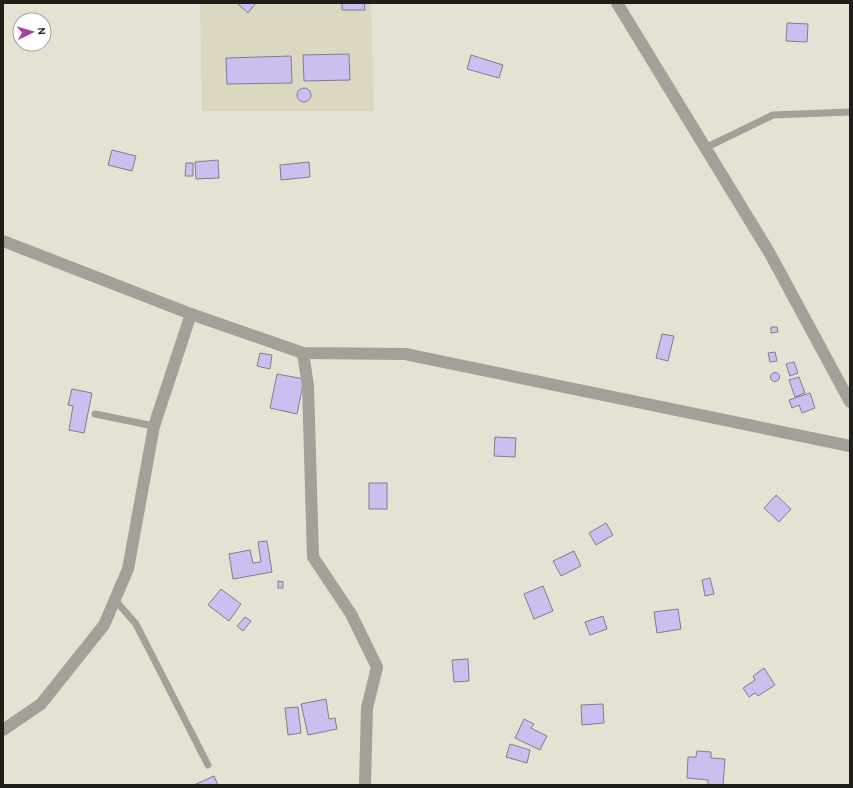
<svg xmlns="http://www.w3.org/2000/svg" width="853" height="788" viewBox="0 0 853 788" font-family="Karla,sans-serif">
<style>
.built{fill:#dcd7c1}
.building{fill:#cbbfef;stroke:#807d8a}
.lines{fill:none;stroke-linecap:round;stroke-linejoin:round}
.service{stroke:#a1a099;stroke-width:7}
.minor{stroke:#a1a099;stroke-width:12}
</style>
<rect width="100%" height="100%" fill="#e5e2d3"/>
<!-- built -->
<polygon class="built" points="200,3 371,3 374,111 202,111"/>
<!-- building -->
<g class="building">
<polygon points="237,3 256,3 248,13"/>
<polygon points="342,3 364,3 365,10 342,10"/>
<polygon points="787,23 808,24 807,42 786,41"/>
<polygon points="349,54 350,80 304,81 303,55"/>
<polygon points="471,55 503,65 499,78 467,69"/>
<polygon points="291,56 292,83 227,84 226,58"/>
<circle cx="304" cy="95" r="7"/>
<polygon points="112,150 136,156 132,171 108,165"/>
<polygon points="218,160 219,178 196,179 195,162"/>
<polygon points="309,162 310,177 281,180 280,165"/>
<polygon points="186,163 193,163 193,176 185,176"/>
<polygon points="771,327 777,327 778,332 771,333"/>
<polygon points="662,334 674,336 668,361 656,358"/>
<polygon points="775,352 777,361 770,362 768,353"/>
<polygon points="260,353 272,355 270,369 257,366"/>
<polygon points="794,362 798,373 790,376 786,364"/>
<circle cx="775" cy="377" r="4.5"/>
<polygon points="277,374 304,379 297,414 270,408"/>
<polygon points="799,377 805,393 795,397 789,380"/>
<polygon points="72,389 92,393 84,433 69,430 73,406 68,405"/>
<polygon points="810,393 815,408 802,413 799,405 792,408 789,400"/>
<polygon points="495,437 516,438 515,457 494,456"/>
<rect x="369" y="483" width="18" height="26"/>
<polygon points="776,495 791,509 779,522 764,508"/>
<polygon points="606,523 613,535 596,545 589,533"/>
<polygon points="267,541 272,572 233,579 229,554 250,550 253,563 261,562 258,542"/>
<polygon points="574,551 581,566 561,576 553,561"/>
<polygon points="710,578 714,594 705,596 702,580"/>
<polygon points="278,581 283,582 283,588 278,588"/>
<polygon points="543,586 553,611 534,619 524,594"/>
<polygon points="221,589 241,604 229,621 208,605"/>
<polygon points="678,609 681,629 657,633 654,612"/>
<polygon points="603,616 607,629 590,635 585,622"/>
<polygon points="245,617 251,621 243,631 237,626"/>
<polygon points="468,659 469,681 454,682 452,660"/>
<polygon points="764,668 775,685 758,696 755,693 749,697 743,688 755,680 753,676"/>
<polygon points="326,699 329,719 335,718 337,729 308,735 301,704"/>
<polygon points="603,704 604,723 582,725 581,705"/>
<polygon points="298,707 301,733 288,735 285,708"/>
<polygon points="524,719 534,724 531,728 547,736 540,750 515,738"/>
<polygon points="510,744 530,750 527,763 506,757"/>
<polygon points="697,751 711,752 711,758 725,759 723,785 708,785 708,780 687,778 688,757 696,757"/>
<polygon points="214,776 218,785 194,785"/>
</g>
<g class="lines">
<!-- service -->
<g class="service">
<polyline points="705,148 773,115 850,112"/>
<polyline points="95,414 154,426"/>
<polyline points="115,600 136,624 208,765"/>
</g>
<!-- minor -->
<g class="minor">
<polyline points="617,3 769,252 850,402"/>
<polyline points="3,241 191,314 303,353 405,354 850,446"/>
<polyline points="303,353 308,386 313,557 351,614 377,667 367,708 365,785"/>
<polyline points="3,730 41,704 104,625 128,569 154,426 191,314"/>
</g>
</g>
<!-- border -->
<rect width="853" height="788" fill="none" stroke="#1f1e19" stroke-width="8"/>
<!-- north arrow -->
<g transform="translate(32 32) rotate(85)"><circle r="19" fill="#ffffff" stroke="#a5a5a3"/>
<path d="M0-3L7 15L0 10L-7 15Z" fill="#a940a1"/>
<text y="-6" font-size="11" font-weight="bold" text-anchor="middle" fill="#1f1e19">N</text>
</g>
</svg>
